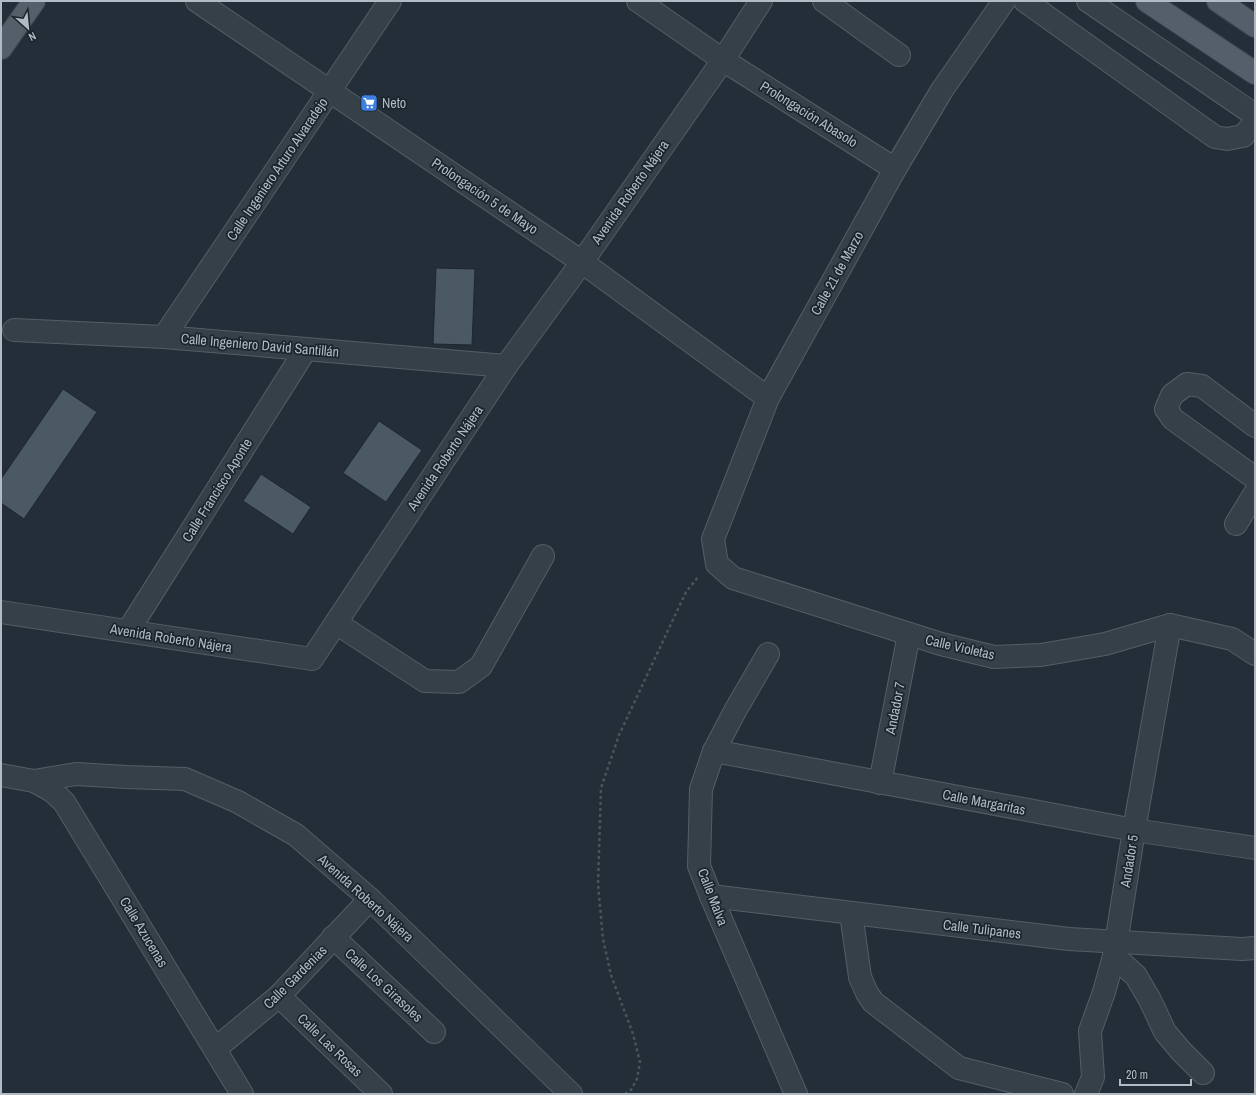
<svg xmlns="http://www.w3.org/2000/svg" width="1256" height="1095" viewBox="0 0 1256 1095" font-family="'Archivo Narrow',sans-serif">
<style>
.building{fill:#4b5964;stroke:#1d272f}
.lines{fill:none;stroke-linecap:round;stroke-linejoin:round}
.minor-casing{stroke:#545e66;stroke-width:24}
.major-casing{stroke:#3f4952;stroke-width:24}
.path{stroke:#445858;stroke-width:2.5;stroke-dasharray:3 3;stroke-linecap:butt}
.minor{stroke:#364049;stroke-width:22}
.major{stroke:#545f69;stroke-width:22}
.labels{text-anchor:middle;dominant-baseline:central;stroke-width:3.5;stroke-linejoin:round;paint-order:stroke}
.poi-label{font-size:14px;fill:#b1bbc5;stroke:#1b252d;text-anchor:start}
.street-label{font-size:14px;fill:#b1bbc5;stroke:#1b252d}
</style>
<rect width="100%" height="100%" fill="#232e38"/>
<!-- building -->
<g class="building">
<polygon points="436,268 475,269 472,345 433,344"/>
<polygon points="63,389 97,412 24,519 1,503 1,479"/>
<polygon points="379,421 422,450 386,502 343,473"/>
<polygon points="261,474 311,507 293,534 243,501"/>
</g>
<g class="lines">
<defs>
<g id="minor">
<polyline points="197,1 582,262 768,398"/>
<polyline points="638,1 723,60 895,169"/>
<polyline points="824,1 899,55"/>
<polyline points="1004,1 942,90 895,169 768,398 713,539 717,564 733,578 941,644 994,657 1041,655 1105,644 1170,625 1232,639 1255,654"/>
<polyline points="1025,1 1215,137 1227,139 1243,136 1255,123"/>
<polyline points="1088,1 1255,115"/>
<polyline points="14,330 164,337 506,366"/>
<polyline points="164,337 390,1"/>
<polyline points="1255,426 1202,386 1187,384 1172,395 1166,409 1173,419 1255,478"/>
<polyline points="1236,524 1255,493"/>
<polyline points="1,612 312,659 506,366 582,262 723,60 761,1"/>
<polyline points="336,623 425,681 459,682 481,666 543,556"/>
<polyline points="128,631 306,349"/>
<polyline points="768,654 735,711 714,751 701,789 699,866 711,896 796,1094"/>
<polyline points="714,751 1134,830 1255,848"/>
<polyline points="1,775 34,781 76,774 126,777 185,779 238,802 296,835 370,899 571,1094"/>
<polyline points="34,781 52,791 64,802 242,1094"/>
<polyline points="880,783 909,634"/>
<polyline points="711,896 1069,939 1242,949 1255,948"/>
<polyline points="851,913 860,977 867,993 873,1002 959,1068 1062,1094"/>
<polyline points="333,937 434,1032"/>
<polyline points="1114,956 1136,976 1150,1000 1165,1032 1181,1051 1203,1073"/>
<polyline points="279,996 381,1094"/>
<polyline points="215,1049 279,996 370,899"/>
<polyline points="1086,1094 1093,1077 1090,1031 1104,992 1114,956 1134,830 1170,625"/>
</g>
<g id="major">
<polyline points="1147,1 1255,73"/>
<polyline points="1218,1 1255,26"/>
<polyline points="1,48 34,1"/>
</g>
</defs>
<!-- minor casing -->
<use href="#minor" class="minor-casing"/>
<!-- major casing -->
<use href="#major" class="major-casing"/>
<!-- path -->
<polyline class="path" points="625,1094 631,1090 637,1079 640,1062 633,1034 611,975 603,939 598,884 601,788 619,735 686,592 698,577"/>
<!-- minor -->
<use href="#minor" class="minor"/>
<!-- major -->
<use href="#major" class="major"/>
</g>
<!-- icons -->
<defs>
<symbol id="supermarket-square" viewBox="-11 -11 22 22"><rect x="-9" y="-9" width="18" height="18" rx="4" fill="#3f7fe0" stroke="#1b252d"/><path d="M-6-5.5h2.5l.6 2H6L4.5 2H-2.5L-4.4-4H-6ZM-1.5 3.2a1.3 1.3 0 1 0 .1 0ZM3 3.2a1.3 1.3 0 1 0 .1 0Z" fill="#fff"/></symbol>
</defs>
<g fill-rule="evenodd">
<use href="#supermarket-square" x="359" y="93" width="20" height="20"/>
</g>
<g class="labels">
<!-- poi labels -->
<g class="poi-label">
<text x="382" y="103">Neto</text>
</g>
<!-- street labels -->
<g class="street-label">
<text transform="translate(809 114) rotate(32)">Prolongación Abasolo</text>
<text transform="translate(277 169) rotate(-56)">Calle Ingeniero Arturo Alvaradejo</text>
<text transform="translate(630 192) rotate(-55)">Avenida Roberto Nájera</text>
<text transform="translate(485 196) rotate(34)">Prolongación 5 de Mayo</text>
<text transform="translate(837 273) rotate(-61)">Calle 21 de Marzo</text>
<text transform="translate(260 345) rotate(5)">Calle Ingeniero David Santillán</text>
<text transform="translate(445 458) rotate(-56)">Avenida Roberto Nájera</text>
<text transform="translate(217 490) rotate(-58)">Calle Francisco Aponte</text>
<text transform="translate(171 638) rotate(9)">Avenida Roberto Nájera</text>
<text transform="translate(960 647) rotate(13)">Calle Violetas</text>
<text transform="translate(895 708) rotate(-79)">Andador 7</text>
<text transform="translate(984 802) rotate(11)">Calle Margaritas</text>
<text transform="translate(1129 861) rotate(-81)">Andador 5</text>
<text transform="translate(713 897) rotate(69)">Calle Malva</text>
<text transform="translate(366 898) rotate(42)">Avenida Roberto Nájera</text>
<text transform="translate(982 929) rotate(7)">Calle Tulipanes</text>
<text transform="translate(144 932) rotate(59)">Calle Azucenas</text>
<text transform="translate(295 977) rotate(-45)">Calle Gardenias</text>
<text transform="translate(384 985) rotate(43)">Calle Los Girasoles</text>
<text transform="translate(330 1045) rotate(44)">Calle Las Rosas</text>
</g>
</g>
<!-- border -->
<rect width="1256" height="1095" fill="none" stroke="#b1bbc5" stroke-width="4"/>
<!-- north arrow -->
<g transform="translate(28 28) rotate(153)" stroke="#1b252d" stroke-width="3" paint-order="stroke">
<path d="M0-3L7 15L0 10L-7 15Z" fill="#b1bbc5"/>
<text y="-6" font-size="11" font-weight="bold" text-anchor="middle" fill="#b1bbc5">N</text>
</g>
<!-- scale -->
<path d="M1120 1079v6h71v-6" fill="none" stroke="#b1bbc5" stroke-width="2"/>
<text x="1126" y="1079" font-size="12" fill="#b1bbc5" stroke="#1b252d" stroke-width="3" paint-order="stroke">20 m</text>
</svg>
